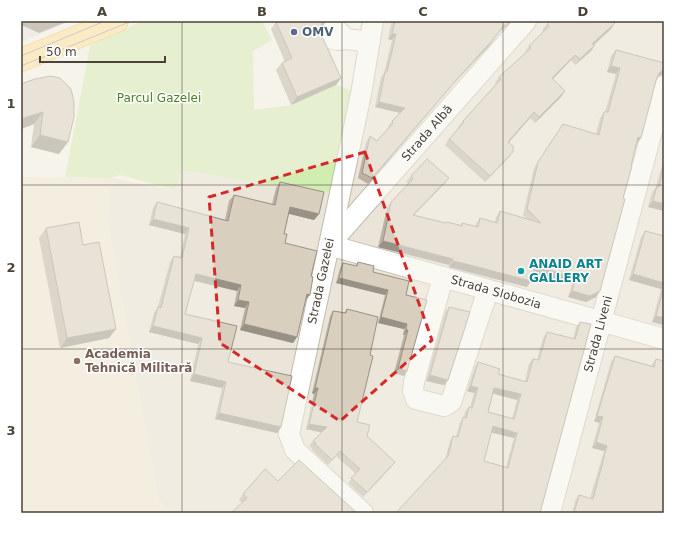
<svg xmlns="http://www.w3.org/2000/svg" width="685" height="534" viewBox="0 0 685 534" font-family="'DejaVu Sans',sans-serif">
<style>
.residential{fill:#eae5d8}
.industrial{fill:#e9e4df}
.education{fill:#f0e8d4}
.green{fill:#d2edb1}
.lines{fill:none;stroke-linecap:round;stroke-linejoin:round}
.minor-casing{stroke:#c3bbac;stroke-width:22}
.major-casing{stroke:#edc362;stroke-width:24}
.minor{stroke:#fff;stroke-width:20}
.major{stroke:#ffe29a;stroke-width:22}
.tram{stroke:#999;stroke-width:1}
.wall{fill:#bbb2a4;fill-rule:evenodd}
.shaded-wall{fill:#989186}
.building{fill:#d9cfbf;stroke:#989186;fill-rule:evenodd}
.marked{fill:none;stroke:#d62828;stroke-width:3;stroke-dasharray:8 5;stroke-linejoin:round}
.grid{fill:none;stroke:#4b4337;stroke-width:1;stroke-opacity:0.55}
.service-dot{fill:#5c6f8a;stroke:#fff;stroke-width:1.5}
.culture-dot{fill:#0f9aa8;stroke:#fff;stroke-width:1.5}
.education-dot{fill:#8d6e63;stroke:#fff;stroke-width:1.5}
.labels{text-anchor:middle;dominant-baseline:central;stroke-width:3;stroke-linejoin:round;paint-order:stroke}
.service-label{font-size:12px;font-weight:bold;fill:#4e5e75;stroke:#fff;text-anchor:start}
.park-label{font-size:12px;fill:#488225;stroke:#fff}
.street-label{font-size:12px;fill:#4b4337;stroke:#fff}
.culture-label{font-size:12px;font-weight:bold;fill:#0d838f;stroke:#fff;text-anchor:start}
.education-label{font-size:12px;font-weight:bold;fill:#785e54;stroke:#fff;text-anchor:start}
.neatline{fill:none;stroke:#4b4337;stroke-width:1.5}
.grid-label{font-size:13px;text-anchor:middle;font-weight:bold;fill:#4b4337}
</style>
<rect width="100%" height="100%" fill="#f6f3ea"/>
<!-- residential -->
<polygon class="residential" points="368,21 664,21 664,513 169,513 158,498 108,224 111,178 175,190 181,171 340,194"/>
<!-- industrial -->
<polygon class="industrial" points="21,21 70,21 21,42"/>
<!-- education -->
<polygon class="education" points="21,177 111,178 108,224 158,498 169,513 21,513"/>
<!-- green -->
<polygon class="green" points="143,21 262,21 272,40 253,51 254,110 291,105 336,85 361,94 340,194 182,171 175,190 120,175 111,178 65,177 90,46 101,39"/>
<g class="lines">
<defs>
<g id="minor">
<polyline points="332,21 335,28 346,39"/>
<polyline points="526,21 329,245 664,339"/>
<polyline points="326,37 337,40 346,39 370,42"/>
<polyline points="443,277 414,382 413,391 416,399 444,406 451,402 488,290"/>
<polyline points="363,513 295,450 289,434 361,94 373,21"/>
<polyline points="550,513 664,86"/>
</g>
<polyline id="major" points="21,60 117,21"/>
</defs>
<!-- minor casing -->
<use href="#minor" class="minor-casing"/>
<!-- major casing -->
<use href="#major" class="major-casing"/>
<!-- minor -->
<use href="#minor" class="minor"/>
<!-- major -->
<use href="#major" class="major"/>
<!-- tram -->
<g class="tram">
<polyline points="21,56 105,21"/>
<polyline points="21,66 132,21"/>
</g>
</g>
<!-- wall -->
<g class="wall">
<polygon points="279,21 326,21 322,27 320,28 320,32 341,78 336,85 291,105 276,70 282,63 285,62 271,29 276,22"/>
<polygon points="392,21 511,21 502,31 500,30 488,47 454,83 368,184 358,178 366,142 370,136 377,141 389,128 388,127 392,121 400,113 375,107 381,77 384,73 392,40 388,39"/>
<polygon points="547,24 611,29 594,45 595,45 591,51 575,65 571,60 553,79 565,91 561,97 535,123 530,118 508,143 513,152 508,158 485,182 445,145 449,139 459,128 458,127 463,121 496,84 495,83 499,77 525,53 525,52 529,46 544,31 542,30"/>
<polygon points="616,50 664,63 664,75 661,75 657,77 637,144 600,291 596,297 586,302 568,297 572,284 533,273 531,281 527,287 462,270 449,267 449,265 378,247 387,208 391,202 408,184 406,182 411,176 449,178 444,184 414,215 446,223 447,222 461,225 462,223 475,227 476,224 480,218 495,222 496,217 500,211 526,218 523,215 534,168 563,124 596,134 600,118 604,112 605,112 616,74 607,72 611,56"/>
<polygon points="35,79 59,154 31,147 34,124 21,129 21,84"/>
<polygon points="664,158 664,211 648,207 652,192 656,187"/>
<polygon points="280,182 319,214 314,220 289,214 284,234 285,243 306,301 293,343 240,330 245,308 234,306 237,291 194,281 185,314 228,362 281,427 277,433 215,419 222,388 190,381 198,344 149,332 154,313 158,307 170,262 174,256 180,257 185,234 149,225 153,208 157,202 225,220 229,201 234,195 272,204 276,188"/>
<polygon points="46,228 83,245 116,329 109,338 60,348 39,238"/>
<polygon points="645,231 664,236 664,325 652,322 661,289 629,280 641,237"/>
<polygon points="358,262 406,295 427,300 404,376 394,373 404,335 403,335 404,329 378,323 385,295 336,283 340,268 343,263 355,266"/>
<polygon points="449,307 444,385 426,381 445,312"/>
<polygon points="347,309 370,355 357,422 367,436 391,467 363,497 348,483 356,474 336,456 328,465 312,450 312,448 309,446 313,441 322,432 306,429 314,394 312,393 330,316 333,311 344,313"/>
<path d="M580,322l-40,191 -95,-53 5,-19 3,-5h3l4,-13 4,-6 1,-5 4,-5h1l4,-14 -7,-2 8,-24 3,-5 20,12 27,7 4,-17 4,-5 4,1 6,-22 4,-6 26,7 3,-12zM493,394l24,6 -5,18 -24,-6zM491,432l23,6 -8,29 -22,-6z"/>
<polygon points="615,356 652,366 652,364 656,359 664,513 572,513 575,501 579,495 590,498 604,451 592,448 599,423 594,421 611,362"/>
<polygon points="278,481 357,513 242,503 239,500 243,494"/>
</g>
<!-- shaded-wall -->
<g class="shaded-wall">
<polygon points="21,21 69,21 39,33 21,25"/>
<polygon points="324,21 326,21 322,27 318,29"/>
<polygon points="510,21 511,21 502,31"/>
<polygon points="615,23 611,29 588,50 592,44"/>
<polygon points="504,25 488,47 454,83 368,184 372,178"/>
<polygon points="392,34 396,34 392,40 388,39"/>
<polygon points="595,45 591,51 575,65 580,59"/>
<polygon points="575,55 571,60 548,84 552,78"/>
<polygon points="611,66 620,68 616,74 607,72"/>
<polygon points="664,70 664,75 661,75 656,78 660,72"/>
<polygon points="341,78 336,85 291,105 297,97"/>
<polygon points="565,91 561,97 535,123 539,117"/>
<polygon points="379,102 405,108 401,113 375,107"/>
<polygon points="43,112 34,124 21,129 21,119"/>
<polygon points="534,112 530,118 504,148 508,142"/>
<polygon points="40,135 68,142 59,154 31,147"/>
<polygon points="638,137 641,138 637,144"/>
<polygon points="513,152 508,158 485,182 490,176"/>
<polygon points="449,178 444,184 408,221 413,215"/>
<polygon points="653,201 664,204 664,211 648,207"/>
<polygon points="290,207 319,214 314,220 286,213"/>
<polygon points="153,219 189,228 185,234 149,225"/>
<polygon points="383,241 453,259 449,265 378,247"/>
<polygon points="453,261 531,281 527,287 449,267"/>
<polygon points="535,266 576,278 572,284 531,272"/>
<polygon points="196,274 241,285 237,291 192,280"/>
<polygon points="633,274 664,283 664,284 661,289 629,280"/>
<polygon points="339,278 388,290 385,295 336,283"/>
<polygon points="572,291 600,291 596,297 586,302 568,297"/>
<polygon points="307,294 310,295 305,301"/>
<polygon points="238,300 249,302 245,308 234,306"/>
<polygon points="656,316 664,318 664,325 652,322"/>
<polygon points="381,317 407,324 404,329 378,323"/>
<polygon points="244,324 297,337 293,343 240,330"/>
<polygon points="153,326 202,338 198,344 149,332"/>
<polygon points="116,329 109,338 60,348 67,338"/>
<polygon points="406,330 408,330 404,335 403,335"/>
<polygon points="398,368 407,371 404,376 394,373"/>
<polygon points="194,374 226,382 222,388 190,381"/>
<polygon points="430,375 448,380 444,385 426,381"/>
<polygon points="471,386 478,388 474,393 467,391"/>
<polygon points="315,388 318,388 314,394 312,393"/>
<polygon points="494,388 521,394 517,400 491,393"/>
<polygon points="219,413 281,427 277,433 215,419"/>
<polygon points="597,416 603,417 599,423 594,421"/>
<polygon points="309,424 327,427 323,433 306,429"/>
<polygon points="493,426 517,433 514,438 489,432"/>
<polygon points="596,442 607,446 604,451 592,448"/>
<polygon points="395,462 391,467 363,497 367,492"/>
</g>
<!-- building -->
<g class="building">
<polygon points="40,21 51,21 46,23"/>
<polygon points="279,21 324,21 323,22 320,26 320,32 341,78 297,97 282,63 292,58 276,22"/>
<polygon points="395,21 510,21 506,26 504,25 491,42 458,78 372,178 362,173 370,136 377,141 393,123 392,121 405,108 379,102 385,72 387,72 396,34 392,34"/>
<polygon points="550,21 614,21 615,23 592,44 595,45 580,59 575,55 552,78 565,91 539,117 534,112 508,142 513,146 513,152 490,176 449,139 464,122 463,121 501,79 499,77 531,48 529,46 549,26 547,24"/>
<polygon points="616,50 664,63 664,70 660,72 657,77 641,138 638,137 631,166 632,166 623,198 625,199 600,291 590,296 572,291 576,278 535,266 531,281 466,264 453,261 453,259 383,241 391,202 413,179 411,176 427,159 449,178 413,215 446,223 447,222 462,226 462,223 478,227 480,218 497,223 500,211 541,223 527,209 538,162 563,124 599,135 604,112 608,112 620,68 611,66"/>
<polygon points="51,76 60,78 71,89 74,102 74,117 68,142 40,135 43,112 21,119 21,84 35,79"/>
<polygon points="664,167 664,204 653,201 657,186 659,187"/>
<polygon points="280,182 324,192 319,214 290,207 284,234 287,234 285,243 317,251 311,276 313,277 310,295 307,294 297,337 244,324 249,302 238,300 241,285 196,274 185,314 237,326 228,362 292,376 281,427 219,413 226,382 194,374 202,338 153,326 158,307 161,308 174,256 182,258 189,228 153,219 157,202 228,221 234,195 275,205"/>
<polygon points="79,222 83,245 99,242 116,329 67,338 46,228"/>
<polygon points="645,231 664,236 664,283 633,274"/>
<polygon points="358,262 374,266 373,272 409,281 406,295 427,300 407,371 398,368 408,330 406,330 407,324 381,317 388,290 339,278 343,263 357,266"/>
<polygon points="664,287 664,318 656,316"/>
<polygon points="449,307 470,312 448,380 430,375"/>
<polygon points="347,309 378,317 370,355 373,356 357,422 370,425 367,436 395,462 367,492 351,478 360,469 340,451 332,460 315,444 316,443 313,441 327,427 309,424 318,388 315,388 333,311 346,313"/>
<path d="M580,322l11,2 -51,189h-144l52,-57 5,-20 5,1 5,-20 3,1 3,-11 3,1 6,-20 -7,-2 7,-24 22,7 -2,5 29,8 6,-23 6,1 8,-28 28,7zM494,388l27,6 -7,25 -26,-7zM493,426l24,7 -9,35 -24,-7z"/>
<polygon points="615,356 654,367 656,359 664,361 664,513 574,513 579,495 593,499 607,446 596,442 603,417 597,416"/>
<polygon points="299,460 357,513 231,513 247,498 243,494 265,469 278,481"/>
<polygon points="21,495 22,513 21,513"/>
</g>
<!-- marked area -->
<path d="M0 0H685V534H0ZM365,152l67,188 -92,81 -120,-78 -11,-146z" fill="#f6f3ea" fill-opacity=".55" fill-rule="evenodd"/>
<path class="marked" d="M365,152l67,188 -92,81 -120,-78 -11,-146z"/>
<!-- grid -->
<path class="grid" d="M182,21v492M342,21v492M503,21v492M21,185h643M21,349h643"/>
<!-- markers -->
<circle class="service-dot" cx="294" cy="32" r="4"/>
<circle class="culture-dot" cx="521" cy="271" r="4"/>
<circle class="education-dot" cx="77" cy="361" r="4"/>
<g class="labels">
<!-- service labels -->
<g class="service-label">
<text x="302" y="32">OMV</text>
</g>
<!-- park labels -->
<g class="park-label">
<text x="159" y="98">Parcul Gazelei</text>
</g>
<!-- street labels -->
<g class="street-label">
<text transform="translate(427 133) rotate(-49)">Strada Albă</text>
<text transform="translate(321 281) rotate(-78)">Strada Gazelei</text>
<text transform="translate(496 292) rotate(16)">Strada Slobozia</text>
<text transform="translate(598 334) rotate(-75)">Strada Liveni</text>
</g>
<!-- culture labels -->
<g class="culture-label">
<text x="529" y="264">ANAID ART<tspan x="529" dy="14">GALLERY</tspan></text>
</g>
<!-- education labels -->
<g class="education-label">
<text x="85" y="354">Academia<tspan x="85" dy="14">Tehnică Militară</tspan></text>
</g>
</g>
<!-- border -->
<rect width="685" height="534" fill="none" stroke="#ffffff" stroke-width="44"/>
<!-- scale -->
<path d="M40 56v6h125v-6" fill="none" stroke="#4b4337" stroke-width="2"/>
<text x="46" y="56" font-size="12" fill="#4b4337" stroke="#ffffff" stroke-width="3" paint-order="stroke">50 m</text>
<rect x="22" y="22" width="641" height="490" class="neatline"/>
<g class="grid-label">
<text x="102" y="16">A</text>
<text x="262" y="16">B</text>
<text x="423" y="16">C</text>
<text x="583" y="16">D</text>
<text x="11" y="108">1</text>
<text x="11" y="272">2</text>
<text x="11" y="435">3</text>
</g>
</svg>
